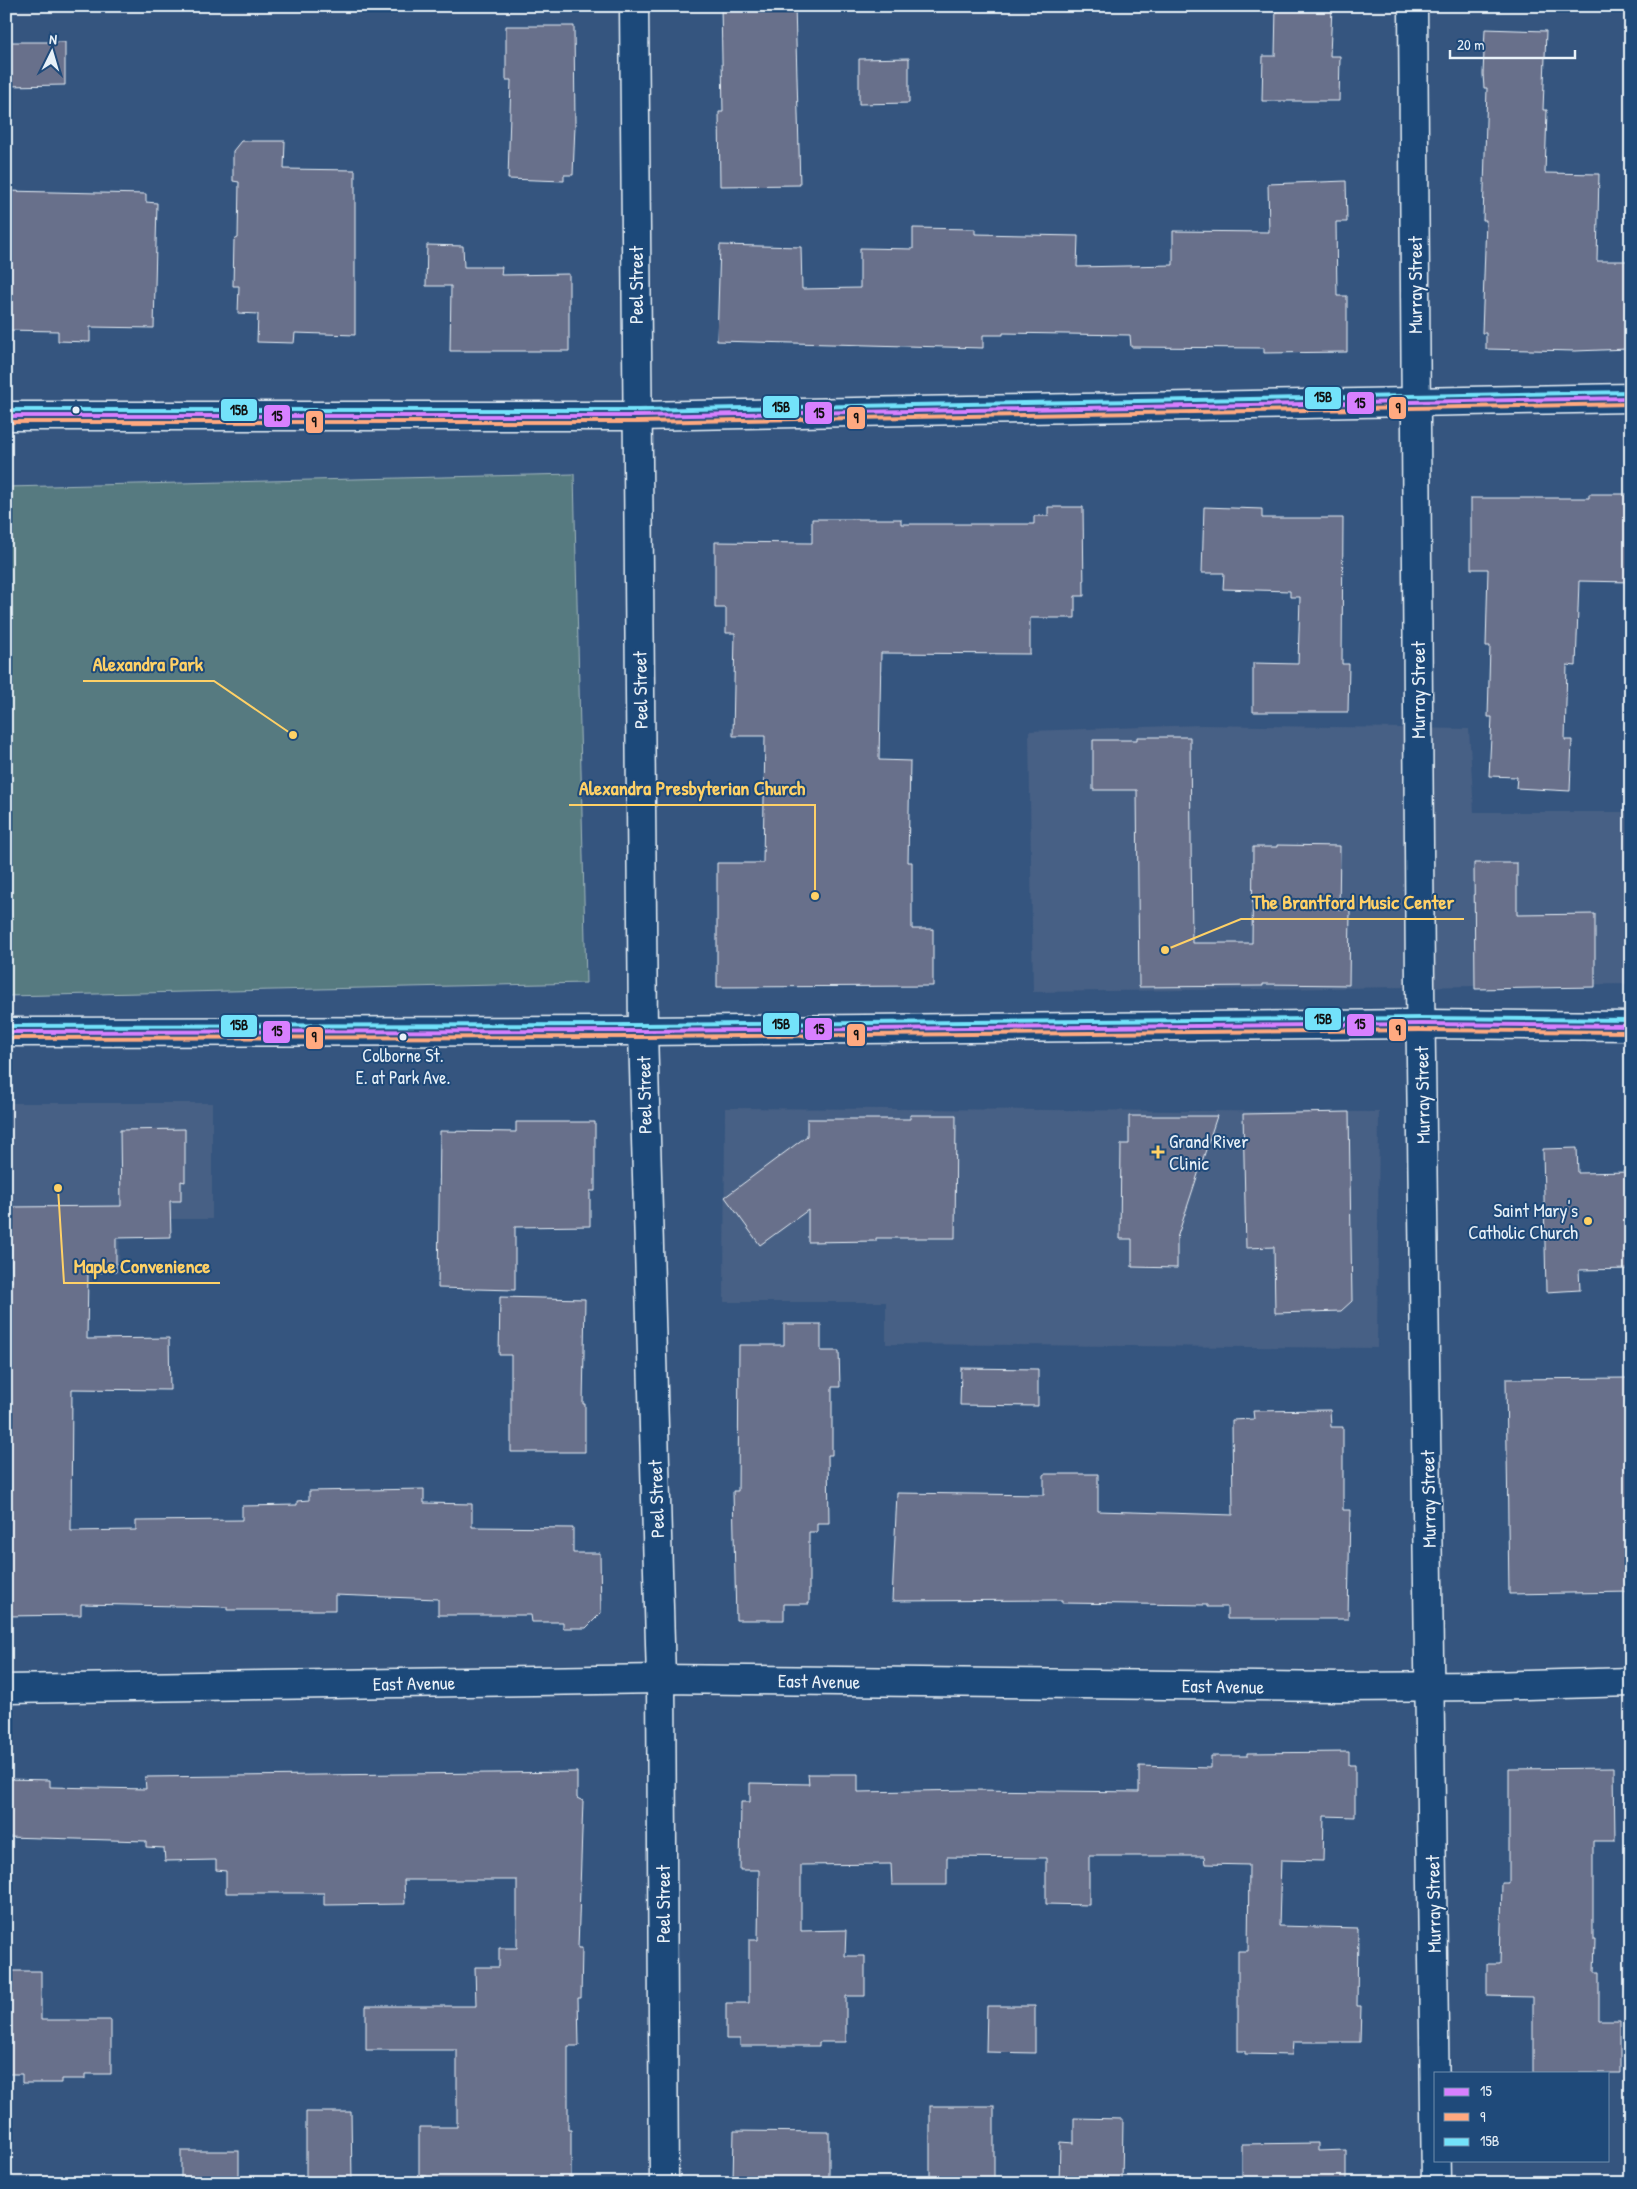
<svg xmlns="http://www.w3.org/2000/svg" width="1637" height="2189" viewBox="0 0 1637 2189" font-family="'Patrick Hand',sans-serif">
<style>
.built{fill:#476085}
.green{fill:#577a80;stroke:#a0b6bc}
.building{fill:#686f8b;stroke:#e8f1f8}
.lines{fill:none;stroke-linecap:round;stroke-linejoin:round}
.minor-casing{stroke:#e8f1f8;stroke-width:31}
.major-casing{stroke:#e8f1f8;stroke-width:31}
.minor{stroke:#1f4a7a;stroke-width:28}
.major{stroke:#1f4a7a;stroke-width:28}
.bus-1-casing{stroke:#1f4a7a;stroke-width:8}
.bus-2-casing{stroke:#1f4a7a;stroke-width:8}
.bus-3-casing{stroke:#1f4a7a;stroke-width:8}
.bus-1{stroke:#d880ff;stroke-width:4}
.bus-2{stroke:#ffa980;stroke-width:4}
.bus-3{stroke:#73e2fa;stroke-width:4}
.bus-dot{fill:#e8f1f8;stroke:#1f4a7a;stroke-width:2}
.poi-dot{fill:#ffd166;stroke:#1f4a7a;stroke-width:2}
.labels{text-anchor:middle;dominant-baseline:central;stroke-width:4;stroke-linejoin:round;paint-order:stroke}
.bus-label{font-size:18px;fill:#e8f1f8;stroke:#1f4a7a}
.street-label{font-size:19px;fill:#e8f1f8;stroke:#1f4a7a}
.poi-label{font-size:19px;fill:#e8f1f8;stroke:#1f4a7a;text-anchor:start}
.leader{fill:none;stroke:#ffd166;stroke-width:2}
.callout-dot{fill:#ffd166;stroke:#1f4a7a;stroke-width:2}
.callout-label{font-size:20px;text-anchor:middle;font-weight:bold;fill:#ffd166;stroke:#1f4a7a;stroke-width:4;stroke-linejoin:round;paint-order:stroke}
.line-badge{stroke:#1f4a7a;stroke-width:2}
.pale-badge-label{font-size:14px;text-anchor:middle;font-weight:bold;fill:#111}
</style>
<rect width="100%" height="100%" fill="#35557f"/>
<filter id="ink" filterUnits="userSpaceOnUse"><feTurbulence type="fractalNoise" baseFrequency=".02" numOctaves="2"/><feDisplacementMap in="SourceGraphic" scale="10" xChannelSelector="R" yChannelSelector="G"/><feConvolveMatrix kernelMatrix="1 2 1 2 8 2 1 2 1" color-interpolation-filters="sRGB"/></filter>
<g filter="url(#ink)">
<!-- built -->
<g class="built">
<polygon points="1201,725 1469,729 1474,812 1631,812 1631,984 1033,992 1029,731"/>
<polygon points="6,1103 212,1103 212,1219 120,1219 119,1265 6,1266"/>
<polygon points="725,1108 1379,1112 1377,1348 886,1344 886,1302 724,1302"/>
</g>
<!-- green -->
<polygon class="green" points="574,474 586,983 6,996 6,487"/>
<!-- building -->
<g class="building">
<polygon points="721,6 795,6 800,185 720,186 719,112 723,112"/>
<polygon points="1276,6 1332,6 1330,56 1340,56 1339,101 1262,101 1263,56 1275,56"/>
<polygon points="506,26 574,26 575,125 573,175 564,175 564,181 508,179 511,80 506,80"/>
<polygon points="1485,29 1546,31 1543,110 1547,110 1545,173 1599,174 1597,261 1629,261 1628,349 1575,351 1486,349 1486,333 1482,333 1486,220 1483,220 1487,88 1484,88 1483,74"/>
<polygon points="6,42 65,42 65,85 6,86"/>
<polygon points="909,58 909,103 859,104 859,59"/>
<polygon points="241,141 285,141 284,169 355,170 355,335 295,333 294,343 257,342 258,314 238,313 239,286 233,286 234,240 238,238 239,182 233,181 233,151"/>
<polygon points="1346,181 1347,222 1336,222 1337,296 1347,296 1347,352 1264,353 1264,348 1131,347 1130,335 1003,333 1003,335 983,335 983,348 717,341 720,245 801,247 802,289 860,288 860,248 913,249 913,228 975,229 975,234 1078,236 1077,267 1173,265 1173,231 1269,232 1268,184"/>
<polygon points="6,191 146,194 146,202 157,203 154,328 90,327 90,342 58,341 58,331 6,330"/>
<polygon points="427,245 463,246 464,267 502,267 501,275 569,274 569,351 450,351 451,286 426,286"/>
<polygon points="1589,494 1631,494 1631,582 1579,581 1576,666 1567,665 1565,740 1572,740 1570,791 1516,788 1517,777 1489,776 1492,717 1488,717 1490,646 1486,646 1488,569 1471,569 1471,498 1589,498"/>
<polygon points="1048,507 1083,507 1084,596 1075,596 1075,618 1030,618 1030,654 881,653 879,760 910,761 908,862 912,862 912,929 933,929 933,986 717,987 717,863 763,863 765,736 733,736 735,633 726,633 726,608 715,608 715,542 812,543 812,519 901,519 901,524 1034,524 1034,516 1048,516"/>
<polygon points="1204,507 1262,509 1262,518 1343,518 1342,664 1349,664 1348,712 1253,712 1253,663 1298,664 1300,597 1290,597 1290,591 1223,589 1224,573 1202,573"/>
<polygon points="1137,737 1190,737 1192,943 1252,943 1253,847 1277,847 1277,845 1340,846 1339,910 1350,909 1349,985 1263,984 1263,986 1139,987 1137,790 1093,790 1093,740 1137,740"/>
<polygon points="1474,863 1517,863 1517,915 1595,914 1595,987 1475,989"/>
<polygon points="1349,1112 1352,1301 1341,1311 1275,1313 1274,1247 1246,1248 1243,1114"/>
<polygon points="910,1115 956,1115 955,1238 876,1238 876,1241 808,1242 808,1210 760,1245 725,1197 807,1136 807,1119 910,1119"/>
<polygon points="1129,1116 1217,1116 1177,1238 1177,1268 1132,1267 1132,1239 1120,1239 1121,1144 1129,1144"/>
<polygon points="516,1122 595,1122 595,1191 590,1191 590,1226 515,1227 515,1290 438,1288 440,1131 516,1132"/>
<polygon points="185,1129 185,1182 181,1181 181,1201 170,1201 171,1237 116,1238 116,1272 88,1273 87,1339 169,1338 170,1390 72,1389 71,1531 136,1530 136,1521 242,1520 242,1506 297,1505 297,1501 309,1500 309,1491 424,1489 424,1503 472,1504 472,1527 573,1528 573,1553 600,1553 601,1613 586,1628 563,1628 563,1622 532,1622 531,1615 438,1615 438,1599 335,1595 335,1610 227,1610 227,1607 81,1604 81,1615 6,1616 6,1283 12,1282 11,1207 121,1206 120,1130"/>
<polygon points="1577,1148 1578,1173 1631,1172 1631,1269 1579,1270 1580,1290 1546,1292 1543,1149"/>
<polygon points="500,1297 585,1299 583,1404 585,1404 585,1452 511,1452 511,1355 499,1355"/>
<polygon points="784,1324 821,1324 821,1351 839,1351 840,1387 832,1387 832,1455 828,1455 829,1523 817,1523 817,1532 809,1532 809,1604 784,1604 784,1620 736,1620 733,1491 738,1491 739,1345 784,1345"/>
<polygon points="961,1368 1038,1369 1038,1406 960,1405"/>
<polygon points="1628,1378 1631,1592 1509,1594 1506,1379"/>
<polygon points="1330,1410 1331,1427 1343,1427 1343,1510 1350,1510 1348,1619 1227,1619 1227,1607 1207,1607 1207,1605 1062,1603 1062,1600 892,1601 897,1493 1044,1495 1044,1474 1098,1474 1098,1511 1233,1515 1232,1420 1254,1419 1253,1411"/>
<polygon points="1349,1752 1349,1765 1355,1765 1355,1817 1324,1816 1323,1861 1281,1860 1279,1926 1358,1928 1357,2006 1361,2006 1360,2042 1293,2042 1292,2055 1245,2054 1245,2051 1238,2051 1238,1951 1248,1951 1249,1865 1205,1864 1204,1856 1089,1856 1089,1905 1046,1904 1046,1858 947,1857 947,1885 892,1885 891,1864 801,1865 801,1931 846,1930 845,1956 865,1956 865,1996 846,1996 846,2042 819,2042 819,2046 740,2046 740,2039 726,2039 726,2003 749,2003 749,1940 758,1940 759,1870 740,1870 741,1802 750,1802 750,1783 809,1784 808,1774 858,1774 858,1792 972,1790 1139,1792 1139,1766 1211,1768 1211,1756 1247,1756 1247,1753"/>
<polygon points="1614,1768 1615,1841 1593,1841 1593,1940 1595,1940 1594,1973 1599,1973 1599,2020 1620,2020 1620,2073 1533,2073 1533,1997 1487,1996 1487,1964 1500,1964 1502,1883 1509,1883 1509,1769"/>
<polygon points="577,1772 577,1798 583,1801 578,1948 582,1948 581,1998 578,1998 579,2046 568,2046 568,2130 571,2130 571,2183 427,2183 427,2176 419,2176 419,2127 457,2127 457,2050 366,2050 366,2006 476,2006 475,1967 499,1967 499,1948 517,1948 517,1880 404,1880 405,1904 324,1905 324,1893 226,1893 226,1871 216,1870 216,1860 165,1861 164,1848 146,1847 146,1841 6,1837 6,1779 50,1780 50,1787 146,1789 145,1777"/>
<polygon points="6,1971 41,1971 41,2020 111,2020 111,2074 85,2074 85,2079 61,2079 61,2083 22,2083 22,2074 6,2074"/>
<polygon points="987,2006 1035,2006 1035,2053 986,2052"/>
<rect x="930" y="2106" width="64" height="77"/>
<polygon points="306,2112 351,2112 352,2183 306,2183"/>
<polygon points="1074,2118 1123,2119 1122,2183 1059,2183 1060,2142 1074,2143"/>
<polygon points="734,2131 829,2132 829,2183 733,2182"/>
<polygon points="1318,2143 1318,2151 1346,2150 1346,2183 1242,2183 1242,2144"/>
<rect x="181" y="2151" width="58" height="32"/>
</g>
<g class="lines">
<defs>
<g id="minor">
<polyline points="634,6 643,1031 661,1679 664,2183"/>
<polyline points="1413,6 1420,985 1436,2183"/>
<polyline points="6,1689 661,1679 1338,1687 1488,1686 1631,1682"/>
</g>
<g id="major">
<polyline points="6,416 638,416 1631,398"/>
<polyline points="6,1032 643,1031 1421,1024 1631,1026"/>
</g>
</defs>
<!-- minor casing -->
<use href="#minor" class="minor-casing"/>
<!-- major casing -->
<use href="#major" class="major-casing"/>
<!-- minor -->
<use href="#minor" class="minor"/>
<!-- major -->
<use href="#major" class="major"/>
<defs>
<g id="bus-1">
<polyline points="6,416 638,416 1631,398"/>
<polyline points="6,1032 643,1031 1421,1024 1631,1026"/>
</g>
<g id="bus-2">
<polyline points="6,422 638,422 1631,404"/>
<polyline points="6,1038 643,1037 1421,1030 1631,1032"/>
</g>
<g id="bus-3">
<polyline points="6,410 638,410 1631,392"/>
<polyline points="6,1026 643,1025 1421,1018 1631,1020"/>
</g>
</defs>
<!-- bus-1 casing -->
<use href="#bus-1" class="bus-1-casing"/>
<!-- bus-2 casing -->
<use href="#bus-2" class="bus-2-casing"/>
<!-- bus-3 casing -->
<use href="#bus-3" class="bus-3-casing"/>
<!-- bus-1 -->
<use href="#bus-1" class="bus-1"/>
<!-- bus-2 -->
<use href="#bus-2" class="bus-2"/>
<!-- bus-3 -->
<use href="#bus-3" class="bus-3"/>
</g>
</g>
<!-- markers -->
<g class="bus-dot">
<circle cx="76" cy="410" r="4.5"/>
<circle cx="403" cy="1037" r="4.5"/>
</g>
<g class="poi-dot">
<path d="M1155.5 1144.5h5v5h5v5h-5v5h-5v-5h-5v-5h5z"/>
<circle cx="1588" cy="1221" r="5"/>
</g>
<g class="labels">
<!-- bus labels -->
<g class="bus-label">
<text x="403" y="1055">Colborne St.<tspan x="403" dy="22">E. at Park Ave.</tspan></text>
</g>
<!-- street labels -->
<g class="street-label">
<text transform="translate(636 285) rotate(-90)">Peel Street</text>
<text transform="translate(1415 285) rotate(-90)">Murray Street</text>
<text transform="translate(640 690) rotate(-91)">Peel Street</text>
<text transform="translate(1418 690) rotate(-90)">Murray Street</text>
<text transform="translate(644 1095) rotate(-91)">Peel Street</text>
<text transform="translate(1422 1095) rotate(-91)">Murray Street</text>
<text transform="translate(656 1499) rotate(-92)">Peel Street</text>
<text transform="translate(1428 1499) rotate(-91)">Murray Street</text>
<text transform="translate(819 1681) rotate(1)">East Avenue</text>
<text transform="translate(414 1683) rotate(-1)">East Avenue</text>
<text transform="translate(1223 1686) rotate(1)">East Avenue</text>
<text transform="translate(663 1904) rotate(-90)">Peel Street</text>
<text transform="translate(1433 1904) rotate(-91)">Murray Street</text>
</g>
<!-- poi labels -->
<g class="poi-label">
<text x="1169" y="1141">Grand River<tspan x="1169" dy="22">Clinic</tspan></text>
<text x="1578" y="1210" text-anchor="end">Saint Mary's<tspan x="1578" dy="22">Catholic Church</tspan></text>
</g>
</g>
<!-- callouts -->
<path class="leader" d="M293 735L214 681H83M815 896L815 805H569M1165 950L1241 919H1464M58 1188L64 1283H220"/>
<g class="callout-dot">
<circle cx="293" cy="735" r="5"/>
<circle cx="815" cy="896" r="5"/>
<circle cx="1165" cy="950" r="5"/>
<circle cx="58" cy="1188" r="5"/>
</g>
<g class="callout-label">
<text x="148" y="671">Alexandra Park</text>
<text x="692" y="795">Alexandra Presbyterian Church</text>
<text x="1353" y="909">The Brantford Music Center</text>
<text x="142" y="1273">Maple Convenience</text>
</g>
<g class="line-badge">
<rect x="1304" y="386" width="38" height="24" rx="5" fill="#73e2fa"/>
<rect x="1346" y="391" width="29" height="24" rx="5" fill="#d880ff"/>
<rect x="762" y="395" width="38" height="24" rx="5" fill="#73e2fa"/>
<rect x="1388" y="396" width="19" height="24" rx="5" fill="#ffa980"/>
<rect x="220" y="398" width="38" height="24" rx="5" fill="#73e2fa"/>
<rect x="804" y="401" width="29" height="24" rx="5" fill="#d880ff"/>
<rect x="263" y="404" width="28" height="24" rx="5" fill="#d880ff"/>
<rect x="846" y="406" width="20" height="24" rx="5" fill="#ffa980"/>
<rect x="305" y="410" width="19" height="24" rx="5" fill="#ffa980"/>
<rect x="1304" y="1007" width="38" height="24" rx="5" fill="#73e2fa"/>
<rect x="762" y="1012" width="38" height="24" rx="5" fill="#73e2fa"/>
<rect x="1346" y="1013" width="29" height="24" rx="5" fill="#d880ff"/>
<rect x="220" y="1014" width="38" height="24" rx="5" fill="#73e2fa"/>
<rect x="804" y="1017" width="29" height="24" rx="5" fill="#d880ff"/>
<rect x="1388" y="1018" width="19" height="24" rx="5" fill="#ffa980"/>
<rect x="262" y="1020" width="29" height="24" rx="5" fill="#d880ff"/>
<rect x="846" y="1023" width="20" height="24" rx="5" fill="#ffa980"/>
<rect x="305" y="1026" width="19" height="24" rx="5" fill="#ffa980"/>
</g>
<g class="pale-badge-label">
<text x="1323" y="402">15B</text>
<text x="1360" y="408">15</text>
<text x="781" y="412">15B</text>
<text x="1398" y="413">9</text>
<text x="239" y="415">15B</text>
<text x="819" y="418">15</text>
<text x="277" y="421">15</text>
<text x="856" y="423">9</text>
<text x="314" y="427">9</text>
<text x="1323" y="1024">15B</text>
<text x="781" y="1029">15B</text>
<text x="1360" y="1029">15</text>
<text x="239" y="1030">15B</text>
<text x="819" y="1034">15</text>
<text x="1398" y="1035">9</text>
<text x="277" y="1036">15</text>
<text x="856" y="1040">9</text>
<text x="314" y="1042">9</text>
</g>
<!-- margin -->
<rect width="1637" height="2189" fill="none" stroke="#1f4a7a" stroke-width="25"/>
<rect x="12" y="12" width="1612" height="2164" fill="none" stroke="#e8f1f8" stroke-width="2" filter="url(#ink)"/>
<!-- legend -->
<rect x="1434" y="2072" width="175" height="90" fill="#1f4a7a" stroke="#6f8dac"/>
<rect x="1444" y="2088" width="25" height="8" fill="#d880ff" stroke="#6f8dac"/>
<text x="1480" y="2096" font-size="15" fill="#e8f1f8">15</text>
<rect x="1444" y="2113" width="25" height="8" fill="#ffa980" stroke="#6f8dac"/>
<text x="1480" y="2122" font-size="15" fill="#e8f1f8">9</text>
<rect x="1444" y="2138" width="25" height="8" fill="#73e2fa" stroke="#6f8dac"/>
<text x="1480" y="2146" font-size="15" fill="#e8f1f8">15B</text>
<!-- north arrow -->
<g transform="translate(52 52) rotate(5)" stroke="#1f4a7a" stroke-width="4" paint-order="stroke">
<path d="M0-4L9 19L0 12L-9 19Z" fill="#e8f1f8"/>
<text y="-8" font-size="14" font-weight="bold" text-anchor="middle" fill="#e8f1f8">N</text>
</g>
<!-- scale -->
<path d="M1450 50v8h125v-8" fill="none" stroke="#e8f1f8" stroke-width="2.5"/>
<text x="1457" y="50" font-size="15" fill="#e8f1f8" stroke="#1f4a7a" stroke-width="4" paint-order="stroke">20 m</text>
</svg>
